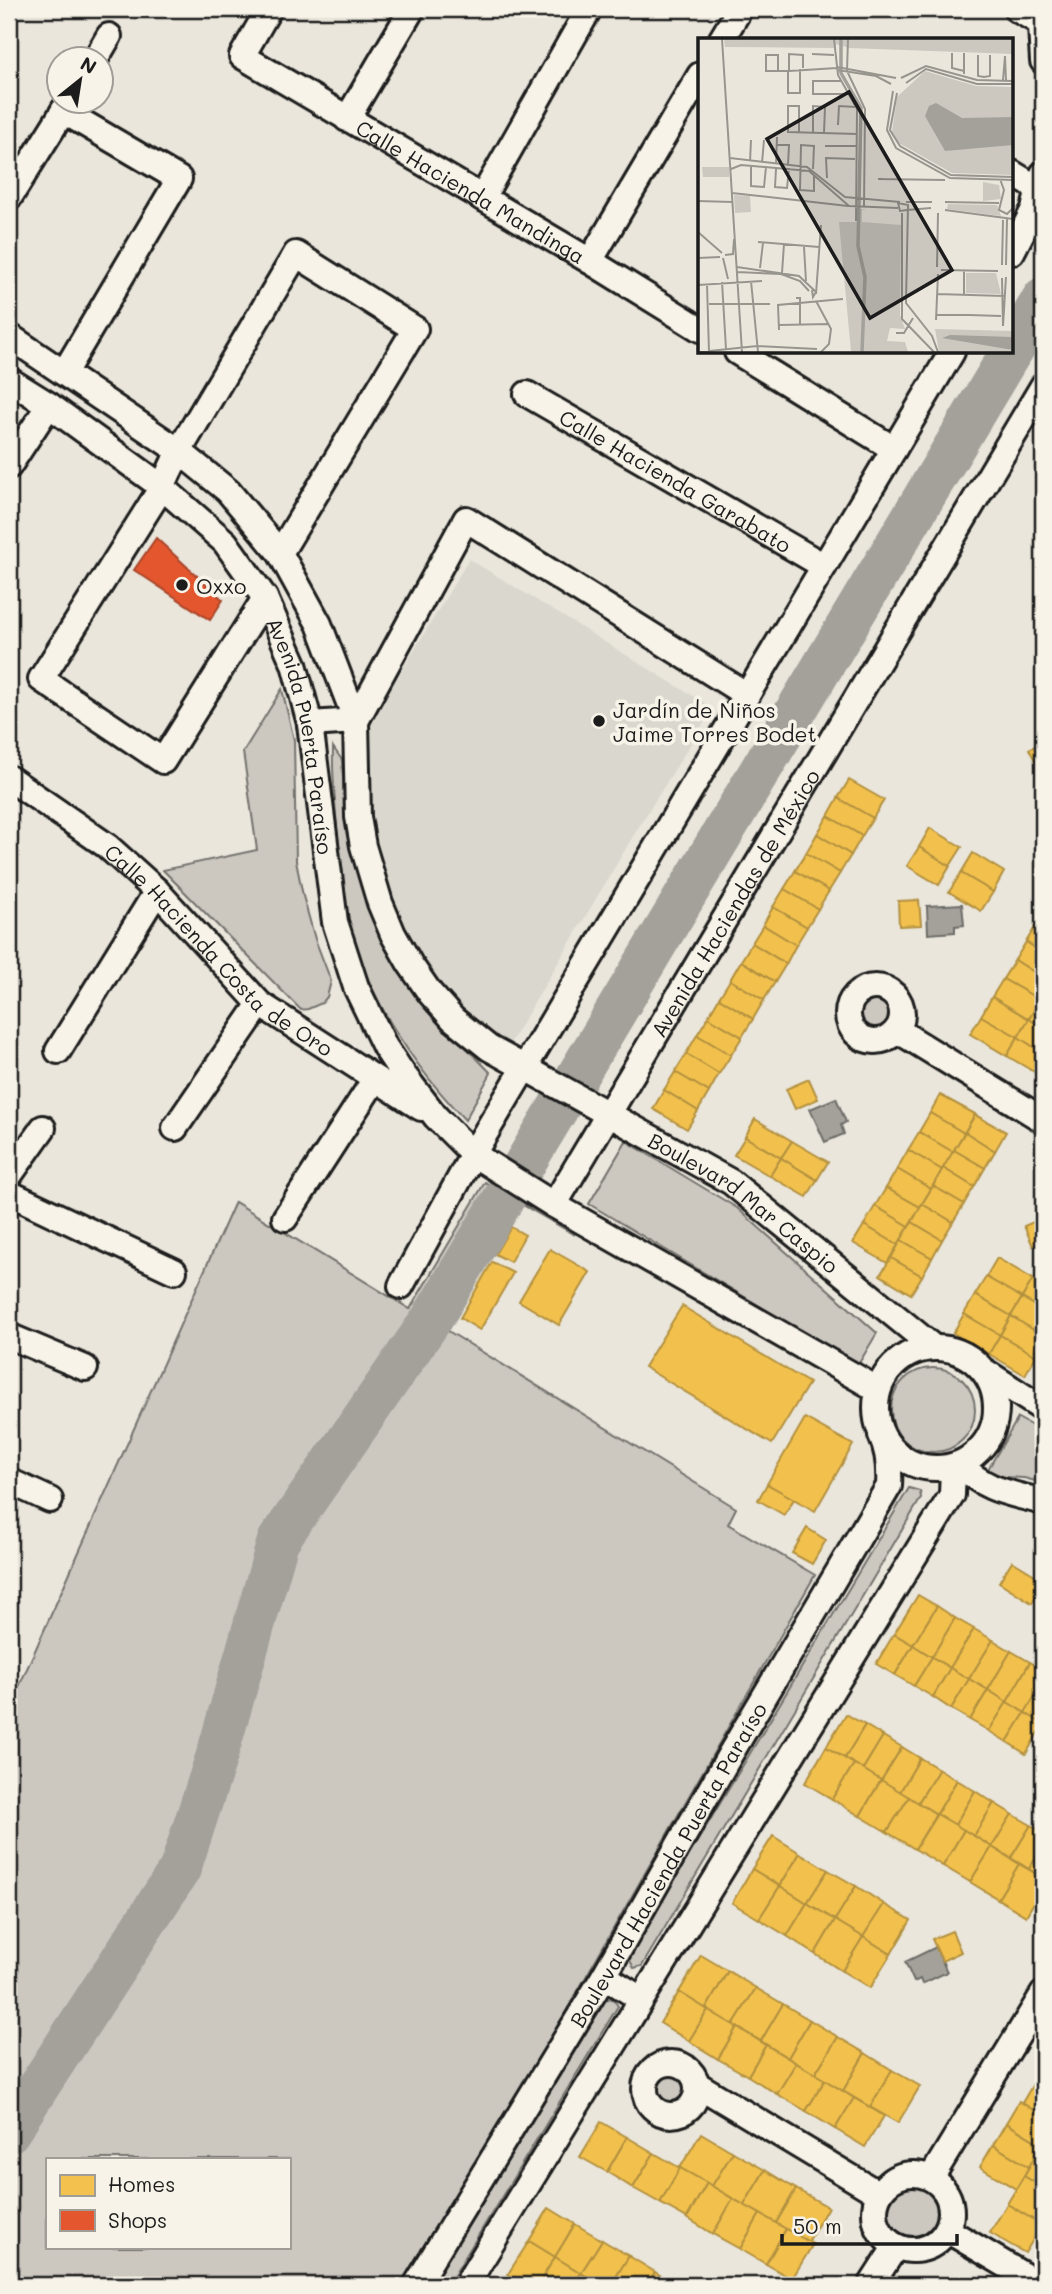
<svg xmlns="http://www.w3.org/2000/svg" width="1052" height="2294" viewBox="0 0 1052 2294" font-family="Mali,sans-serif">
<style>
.built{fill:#dad7ce}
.green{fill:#ccc8c0;stroke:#74726e;stroke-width:2;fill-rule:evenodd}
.water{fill:#a3a19a;stroke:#6d6c68;stroke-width:2}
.homes{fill:#f2c14e;stroke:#b2903f;stroke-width:2}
.shops{fill:#e4572e;stroke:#a84529;stroke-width:2}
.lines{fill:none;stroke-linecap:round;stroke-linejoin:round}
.river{stroke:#a3a19a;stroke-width:42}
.minor-casing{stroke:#1c1c1c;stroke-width:30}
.minor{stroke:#f7f3e8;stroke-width:24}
.poi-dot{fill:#1c1c1c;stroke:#f7f3e8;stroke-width:2.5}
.labels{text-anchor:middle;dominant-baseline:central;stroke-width:7;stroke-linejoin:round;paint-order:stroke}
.street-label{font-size:21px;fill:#1c1c1c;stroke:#f7f3e8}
.poi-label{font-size:21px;fill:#1c1c1c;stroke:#f7f3e8;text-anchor:start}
.inset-river{fill:none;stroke:#a3a19a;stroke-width:3.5}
.inset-road{fill:none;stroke:#98958f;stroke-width:2}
.view{fill:#1c1c1c;fill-opacity:0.15;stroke:#1c1c1c;stroke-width:3.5}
.inset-edge{fill:none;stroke:#1c1c1c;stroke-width:3.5}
</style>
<rect width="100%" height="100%" fill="#eae6dc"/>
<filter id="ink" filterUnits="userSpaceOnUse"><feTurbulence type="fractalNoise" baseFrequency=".0143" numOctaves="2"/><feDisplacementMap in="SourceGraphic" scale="14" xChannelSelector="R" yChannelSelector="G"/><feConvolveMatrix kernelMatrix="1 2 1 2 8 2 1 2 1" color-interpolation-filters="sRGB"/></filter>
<g filter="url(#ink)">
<!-- built -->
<polygon class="built" points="469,559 713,708 638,828 508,1047 449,999 408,940 388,887 374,821 365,732"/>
<!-- green -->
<g class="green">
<polygon points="282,689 294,740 296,861 303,896 315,939 331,981 327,997 322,1003 308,1009 301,1010 163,870 257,850 243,752"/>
<path d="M333,747l9,13 2,36 11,66 13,45 15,34 11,18 62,78 35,36 -26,47c-59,-62 -107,-137 -122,-223 -5,-22 -4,-47 -6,-69 -2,-27 -5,-54 -4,-81z"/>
<polygon points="877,996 888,1003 891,1015 884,1026 869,1029 871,1027 862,1020 861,1007 865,1000"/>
<polygon points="626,1141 737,1208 877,1333 858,1365 589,1204"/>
<path d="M485,1182l90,53 -54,-31 -73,127 288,177 -8,16 87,51 -333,584 -79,126h-394v-576l226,-507 175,107zM47,2159h242v88h-242z"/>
<circle cx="933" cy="1410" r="42"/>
<polygon points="1018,1418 1043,1432 1043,1483 1024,1478 984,1476"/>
<polygon points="909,1488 920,1491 921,1498 642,1966 634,1968 628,1957"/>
<polygon points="610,1998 614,2000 618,2006 448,2285 432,2285 606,2000"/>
<circle cx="670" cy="2091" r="15"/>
<circle cx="912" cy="2211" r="25"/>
</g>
<!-- water -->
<g class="water">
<polygon points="962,904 964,925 955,926 955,932 928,934 927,906"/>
<polygon points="836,1098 846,1122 841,1125 844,1134 825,1142 810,1109"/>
<polygon points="936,1947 947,1972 922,1984 920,1979 914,1982 905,1962"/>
</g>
<!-- homes -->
<g class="homes">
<polygon points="1043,742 1043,771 1041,772 1029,749"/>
<polygon points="849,780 884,800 873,818 838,798"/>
<polygon points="838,798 873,818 862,836 828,816"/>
<polygon points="828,816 862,836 851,855 817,834"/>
<polygon points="930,828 962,847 950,866 919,847"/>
<polygon points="817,834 851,855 840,873 806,853"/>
<polygon points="919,847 950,866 939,885 907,866"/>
<polygon points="806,853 840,873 829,891 795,871"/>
<polygon points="973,853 1004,872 993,892 961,873"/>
<polygon points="795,871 829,891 818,909 784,889"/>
<polygon points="961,873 993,892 981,911 949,892"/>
<polygon points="784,889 818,909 807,927 773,907"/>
<polygon points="919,900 921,925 899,926 898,901"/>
<polygon points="773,907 807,927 796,945 763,925"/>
<polygon points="1037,924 1043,927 1043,953 1026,942"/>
<polygon points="763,925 796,945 786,964 752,943"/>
<polygon points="1026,942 1043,953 1043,978 1015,960"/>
<polygon points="752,943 786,964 775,982 741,961"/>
<polygon points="1015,960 1043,978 1043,995 1040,1000 1003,979"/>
<polygon points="741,961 775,982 764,1000 730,980"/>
<polygon points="1003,979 1040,1000 1029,1019 992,997"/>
<polygon points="730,980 764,1000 753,1019 719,998"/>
<polygon points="992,997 1029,1019 1018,1037 981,1016"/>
<polygon points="719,998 753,1019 742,1037 708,1017"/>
<polygon points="1040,1000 1043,1002 1043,1028 1029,1019"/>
<polygon points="981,1016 1018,1037 1007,1056 970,1034"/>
<polygon points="708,1017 742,1037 731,1055 697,1035"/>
<polygon points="1029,1019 1043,1028 1043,1053 1018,1037"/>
<polygon points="697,1035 731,1055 719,1074 686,1054"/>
<polygon points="1018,1037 1043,1053 1043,1077 1007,1056"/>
<polygon points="686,1054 719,1074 709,1092 675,1072"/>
<polygon points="675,1072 709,1092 698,1111 664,1090"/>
<polygon points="809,1079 818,1099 795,1109 786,1089"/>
<polygon points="664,1090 698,1111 687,1129 653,1109"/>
<polygon points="940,1095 975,1114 964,1133 930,1113"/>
<polygon points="930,1113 964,1133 953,1152 919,1132"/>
<polygon points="975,1115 1006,1132 995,1151 965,1132"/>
<polygon points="755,1119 792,1141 781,1158 745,1137"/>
<polygon points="919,1132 953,1152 942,1170 908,1150"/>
<polygon points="965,1132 995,1151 985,1168 954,1150"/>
<polygon points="745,1137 781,1158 770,1176 734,1155"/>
<polygon points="792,1141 828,1162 817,1180 781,1158"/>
<polygon points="908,1150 942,1170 931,1189 897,1169"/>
<polygon points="954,1150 985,1168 974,1187 943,1168"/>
<polygon points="781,1158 817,1180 807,1197 770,1176"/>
<polygon points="943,1168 974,1187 964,1204 933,1186"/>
<polygon points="897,1169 931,1189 920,1207 886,1188"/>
<polygon points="933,1186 964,1204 953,1222 922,1204"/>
<polygon points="886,1188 920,1207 909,1226 875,1206"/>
<polygon points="922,1204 953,1222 942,1240 912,1222"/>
<polygon points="875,1206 909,1226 898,1245 864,1225"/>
<polygon points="1043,1218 1043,1242 1033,1246 1024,1226"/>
<polygon points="912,1222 942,1240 932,1258 901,1240"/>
<polygon points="864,1225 898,1245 887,1263 853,1243"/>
<polygon points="511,1227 525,1235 510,1262 495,1254"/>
<polygon points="901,1240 932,1258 922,1276 891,1258"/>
<polygon points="550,1249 590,1272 559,1325 519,1301"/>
<polygon points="891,1258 922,1276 911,1294 880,1275"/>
<polygon points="997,1258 1033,1279 1022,1298 986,1277"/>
<polygon points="492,1262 513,1273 480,1330 460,1318"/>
<polygon points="986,1277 1022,1298 1011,1316 975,1295"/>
<polygon points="1033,1279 1043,1285 1043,1310 1022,1298"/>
<polygon points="975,1295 1011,1316 1000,1335 964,1314"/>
<polygon points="1022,1298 1043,1310 1043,1336 1011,1316"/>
<polygon points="682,1306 809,1383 772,1444 644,1367"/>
<polygon points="964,1314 1000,1335 989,1354 953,1333"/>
<polygon points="1011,1316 1043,1336 1043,1344 1036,1356 1000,1335"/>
<polygon points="1000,1335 1036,1356 1025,1375 989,1354"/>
<polygon points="805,1418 853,1445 815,1511 767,1484"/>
<polygon points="767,1484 794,1499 784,1515 758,1500"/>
<polygon points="807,1528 826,1540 812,1564 792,1553"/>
<polygon points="1012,1561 1043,1580 1043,1584 1032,1603 999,1582"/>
<polygon points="918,1595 937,1606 913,1645 894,1634"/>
<polygon points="937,1606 955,1618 932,1657 913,1645"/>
<polygon points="955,1618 974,1629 950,1668 932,1657"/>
<polygon points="974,1629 993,1640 969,1679 950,1668"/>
<polygon points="894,1634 913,1645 895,1675 876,1664"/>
<polygon points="993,1640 1011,1651 988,1690 969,1679"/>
<polygon points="913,1645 932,1657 914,1686 895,1675"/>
<polygon points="1011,1651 1030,1662 1007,1702 988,1690"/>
<polygon points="932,1657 950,1668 933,1697 914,1686"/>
<polygon points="1030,1662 1043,1670 1043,1683 1025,1713 1007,1702"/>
<polygon points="950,1668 969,1679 951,1709 933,1697"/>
<polygon points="969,1679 988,1690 970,1720 951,1709"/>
<polygon points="1043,1683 1043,1724 1025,1713"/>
<polygon points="988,1690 1007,1702 989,1731 970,1720"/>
<polygon points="1007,1702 1025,1713 1007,1742 989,1731"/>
<polygon points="1025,1713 1043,1724 1026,1754 1007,1742"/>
<polygon points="846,1714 865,1725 845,1758 826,1747"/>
<polygon points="865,1725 883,1736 863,1769 845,1758"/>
<polygon points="883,1736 902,1747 881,1781 863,1769"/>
<polygon points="826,1747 854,1764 832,1799 805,1783"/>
<polygon points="902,1747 920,1758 900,1792 881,1781"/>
<polygon points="920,1758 939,1769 918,1803 900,1792"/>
<polygon points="854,1764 881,1780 860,1816 832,1799"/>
<polygon points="939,1769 957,1780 937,1814 918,1803"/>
<polygon points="881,1780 909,1797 887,1832 860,1816"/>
<polygon points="957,1780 975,1791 955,1825 937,1814"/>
<polygon points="975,1791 994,1803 974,1836 955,1825"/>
<polygon points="909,1797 936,1814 915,1849 887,1832"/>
<polygon points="994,1803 1012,1814 992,1847 974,1836"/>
<polygon points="937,1814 964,1830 943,1866 915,1849"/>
<polygon points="1012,1814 1031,1825 1011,1858 992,1847"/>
<polygon points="1031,1825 1043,1832 1043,1845 1029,1869 1011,1858"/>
<polygon points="964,1830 992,1847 970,1882 943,1866"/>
<polygon points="773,1836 800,1853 780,1886 752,1869"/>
<polygon points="1043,1845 1043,1878 1029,1869"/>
<polygon points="992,1847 1019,1864 998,1899 970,1882"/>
<polygon points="800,1853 828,1870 807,1903 780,1886"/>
<polygon points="1019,1864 1043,1878 1043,1887 1026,1916 998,1899"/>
<polygon points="752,1869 780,1886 759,1919 732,1903"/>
<polygon points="828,1870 856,1886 835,1920 807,1903"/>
<polygon points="780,1886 807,1903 787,1936 759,1919"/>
<polygon points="856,1886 884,1904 863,1937 835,1920"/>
<polygon points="807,1903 835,1920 815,1954 787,1936"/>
<polygon points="884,1904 911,1920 891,1954 863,1937"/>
<polygon points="835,1920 863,1937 842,1971 815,1954"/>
<polygon points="952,1931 961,1952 942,1961 932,1939"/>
<polygon points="863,1937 891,1954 870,1988 842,1971"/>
<polygon points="701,1955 728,1971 706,2009 679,1992"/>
<polygon points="728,1971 756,1988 733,2025 706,2009"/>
<polygon points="756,1988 783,2004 761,2041 733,2025"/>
<polygon points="679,1992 708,2010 689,2041 660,2023"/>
<polygon points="783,2004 810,2020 788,2058 761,2041"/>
<polygon points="708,2010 737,2027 718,2059 689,2041"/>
<polygon points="810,2020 838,2037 815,2074 788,2058"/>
<polygon points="737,2027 766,2045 748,2076 718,2059"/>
<polygon points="838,2037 865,2053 843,2091 815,2074"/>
<polygon points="766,2045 796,2063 777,2094 748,2076"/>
<polygon points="865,2053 892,2070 870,2107 843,2091"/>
<polygon points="796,2063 825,2080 806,2111 777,2094"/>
<polygon points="1043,2067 1043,2116 1022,2103"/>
<polygon points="892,2070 920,2086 898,2123 870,2107"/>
<polygon points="825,2080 854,2098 835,2129 806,2111"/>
<polygon points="854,2098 884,2116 865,2147 835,2129"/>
<polygon points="1019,2101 1043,2116 1042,2145 1006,2123"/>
<polygon points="601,2122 627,2137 607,2172 580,2157"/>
<polygon points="1006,2123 1042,2145 1029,2167 993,2145"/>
<polygon points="701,2133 733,2152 712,2186 680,2168"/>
<polygon points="627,2137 654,2153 633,2188 607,2172"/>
<polygon points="993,2145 1029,2167 1016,2189 980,2167"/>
<polygon points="1039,2149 1043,2152 1043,2188 1024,2176"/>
<polygon points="733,2152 765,2170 744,2205 712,2186"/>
<polygon points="654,2153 680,2168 660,2203 633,2188"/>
<polygon points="680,2168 707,2183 687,2218 660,2203"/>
<polygon points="765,2170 796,2189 776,2223 744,2205"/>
<polygon points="1024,2176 1043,2188 1042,2225 1007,2204"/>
<polygon points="707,2183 733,2199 713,2234 687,2218"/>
<polygon points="796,2189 828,2207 808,2242 776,2223"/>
<polygon points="733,2199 760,2214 740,2249 713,2234"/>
<polygon points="1007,2204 1042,2225 1025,2253 990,2233"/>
<polygon points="549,2208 575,2224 555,2257 529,2241"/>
<polygon points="760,2214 786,2229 766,2264 740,2249"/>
<polygon points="575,2224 602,2240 581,2273 555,2257"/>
<polygon points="786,2229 813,2244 792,2279 766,2264"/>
<polygon points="602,2240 629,2256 611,2285 601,2285 581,2273"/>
<polygon points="529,2241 555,2257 538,2285 526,2285 508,2274"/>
<polygon points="629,2256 655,2272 647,2285 611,2285"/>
<polygon points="555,2257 581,2273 574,2285 538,2285"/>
<polygon points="655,2272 676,2285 647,2285"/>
<polygon points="581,2273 601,2285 574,2285"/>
</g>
<!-- shops -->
<polygon class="shops" points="156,538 223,600 210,620 134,570"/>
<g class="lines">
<!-- river -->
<g class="river">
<polyline points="1012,351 1043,298"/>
<polyline points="9,2132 180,1869 218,1752 278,1541 431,1320 1011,352"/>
</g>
<defs>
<g id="minor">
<path id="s1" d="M269,9l-27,47 348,205 110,68"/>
<polyline points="1016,9 1041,23"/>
<polyline points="1040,9 1043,61"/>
<polyline points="721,40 738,12 733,9"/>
<polyline points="95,60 109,36"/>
<polyline points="63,111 179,179 64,373"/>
<polyline points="347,119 412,9"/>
<polyline points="1012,173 1040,190"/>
<polyline points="9,198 69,102"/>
<polyline points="482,198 589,9"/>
<polyline points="1012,252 1034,209 1043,174"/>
<polyline points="590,261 700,75"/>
<path id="s2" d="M9,336l170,115 49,40 52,62 39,71 37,97 2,96 5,29 17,57 13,31 17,30 20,29 23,26 36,29 242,134 202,165"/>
<polyline points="737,352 894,449"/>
<path id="s3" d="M9,380l40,25 113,82 63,55 40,56 29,66 16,60 25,198 21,65 29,60 18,27 33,43 37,37 81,51 323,184"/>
<path id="s4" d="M527,394l297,172"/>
<polyline points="9,466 49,405"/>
<polyline points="265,598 163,761 41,679 162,487 179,451 296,254 415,329 280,553"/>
<polyline points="310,724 356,721 466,519 747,695"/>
<path id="s5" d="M9,778l98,68 50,45 103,113 161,104"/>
<circle cx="875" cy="1014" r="27"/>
<polyline points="897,1030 1043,1120"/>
<polyline points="58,1051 157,891"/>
<polyline points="175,1128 260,1004"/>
<polyline points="9,1176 43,1128"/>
<polyline points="9,1193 174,1271"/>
<path id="s6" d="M554,1205l489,-819"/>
<polyline points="285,1218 375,1079"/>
<polyline points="401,1286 473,1154 952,352"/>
<polyline points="9,1336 85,1368"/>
<circle cx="936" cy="1408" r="60"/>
<polyline points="986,1372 1043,1409"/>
<path d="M961,1465c24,26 50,28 82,37"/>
<polyline points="9,1481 50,1500"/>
<polyline points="604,1976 641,1999"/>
<circle cx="671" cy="2089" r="26"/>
<polyline points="698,2085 879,2194"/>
<circle cx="913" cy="2212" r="38"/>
<polyline points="931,2178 1043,1994"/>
<polyline points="947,2230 1040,2285"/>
<path id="s7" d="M416,2285l188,-309 127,-223 158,-267c1,-18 0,-34 -8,-51"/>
<polyline points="466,2285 952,1495 953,1467"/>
<polyline points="871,2285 896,2246"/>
</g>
</defs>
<!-- minor casing -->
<use href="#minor" class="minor-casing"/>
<!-- minor -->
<use href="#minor" class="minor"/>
</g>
</g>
<!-- markers -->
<g class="poi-dot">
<circle cx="182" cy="585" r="7"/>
<circle cx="599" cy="721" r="7"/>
</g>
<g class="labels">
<!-- street labels -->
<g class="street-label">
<text stroke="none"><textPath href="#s1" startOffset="320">Calle Hacienda Mandinga</textPath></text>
<text stroke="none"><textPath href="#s4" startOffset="172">Calle Hacienda Garabato</textPath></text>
<text stroke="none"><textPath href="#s3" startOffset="483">Avenida Puerta Paraíso</textPath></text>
<text stroke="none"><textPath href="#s6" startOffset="352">Avenida Haciendas de México</textPath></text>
<text stroke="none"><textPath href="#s5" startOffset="273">Calle Hacienda Costa de Oro</textPath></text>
<text stroke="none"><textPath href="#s2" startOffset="1202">Boulevard Mar Caspio</textPath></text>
<text stroke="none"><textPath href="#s7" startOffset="490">Boulevard Hacienda Puerta Paraíso</textPath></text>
</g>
<!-- poi labels -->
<g class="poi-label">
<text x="196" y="585">Oxxo</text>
<text x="613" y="709">Jardín de Niños<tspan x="613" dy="24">Jaime Torres Bodet</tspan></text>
</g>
</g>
<!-- overview -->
<g transform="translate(698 38)">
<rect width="315" height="315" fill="#eae6dc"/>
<path d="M26,1h289v15l-164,-6 -13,-4v4l-111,-1zM227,33l51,15 37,1v88l-61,-2 -55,-31 -5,-10 5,-35zM4,129h27v10h-26zM285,144l16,3 2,14 -18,2zM36,157l16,1 1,16 -16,1zM250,166l49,1 4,11 -54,-7zM160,171h9l-5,1v12l39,3 -1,90 5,14 -15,-1 -3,13 18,1 3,10h-57l-12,-130h18zM268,235h30l5,21 -35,-1zM237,291l78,2v21h-74z" fill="#ccc8c0"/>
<path d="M238,65l26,15 51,-1v28l-68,6 -20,-35 4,-10zM252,297l63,2v13l-71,-12z" fill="#a3a19a"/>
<path class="inset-river" d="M143,1v34l20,35 -3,138 7,31 -3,75"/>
<path class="inset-road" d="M24,1l20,313M136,1l4,36 19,34 -1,112M150,1l-1,32 18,38 -1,98M254,15v15l12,3M114,16l22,1M280,17v21l6,1 6,-1v-21M139,29l59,11M139,32l39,6 15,8M80,33v-16h-12v16h23l48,-3M90,33v22h12v-24M91,33v-17l14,1v13M266,36v-21M203,40l25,-12 51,14 36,1M305,42l2,-24 1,25M143,43h-28v13h36M208,45l20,-14 51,15h36M195,53l-6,39 9,18 54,30 63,2M199,55l-7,37 10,16 51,29 62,2M140,87l1,-19 17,1M101,95v-27h-11v26l69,2M115,95v-27l12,1 -1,26M79,107h12l-1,20M127,108h31M32,120l77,9 38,30 55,5M52,124l1,-22M64,125l2,-23M78,126l1,-27M53,128v20l13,1 2,-20M33,131l10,-4 68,6 40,35 49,2M78,131l-1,18 12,1 2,-20M115,131l1,-23 -13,-1 -1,45 14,1v-16M129,140l-1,-20 29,1M185,141h-5l67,1M302,141l4,11 -5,20 8,4 6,-6M34,155l116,13M0,163l34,1M208,164h26M247,164l54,1M209,172l-7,1 -2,-8 10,2 -2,98 26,33 6,16M209,172l24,-2M247,172l68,9M204,175v106l32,33M0,194l24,21M60,204l61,5M106,209l2,34M27,217l8,-1 1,-15M0,220l22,-1M25,220l5,21M304,227l1,-45M308,227l1,-46M39,229l62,9 17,16 -3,5 -1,-7M239,229l1,-54M62,230l3,-25M243,232l57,1M39,234l44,2 19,7 9,10M84,235l2,-29M304,240l1,48 3,-49M53,243l7,71M24,244l4,67M9,246l2,68M0,247l64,-4M118,256l5,-69M239,256l67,2M266,257v-24M98,260h4v26M118,263l15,28 -2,15 -8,8M11,266h61M238,277h33M271,277l32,1M238,282l2,-46M81,287l50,-1M81,292l-1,-25 65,-6M198,295h8l9,-15M2,314l57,-6 60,3"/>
<path class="view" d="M151,54l103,178 -82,48 -103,-179z"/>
<rect width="315" height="315" class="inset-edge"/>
</g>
<!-- margin -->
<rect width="1052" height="2294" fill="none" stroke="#f7f3e8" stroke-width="35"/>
<rect x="18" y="18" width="1017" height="2259" fill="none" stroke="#1c1c1c" stroke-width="2.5" filter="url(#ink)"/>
<!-- legend -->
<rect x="46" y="2158" width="245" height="91" fill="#f7f3e8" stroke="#9f9d96" stroke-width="2"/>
<rect x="60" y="2175" width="35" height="21" fill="#f2c14e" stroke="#9f9d96" stroke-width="2"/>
<text x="108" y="2192" font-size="21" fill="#1c1c1c">Homes</text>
<rect x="60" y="2210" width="35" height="21" fill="#e4572e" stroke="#9f9d96" stroke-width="2"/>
<text x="108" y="2228" font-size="21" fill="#1c1c1c">Shops</text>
<!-- north arrow -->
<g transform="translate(80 80) rotate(30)"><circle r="33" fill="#f7f3e8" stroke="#9f9d96" stroke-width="2"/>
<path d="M0-5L12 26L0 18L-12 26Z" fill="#1c1c1c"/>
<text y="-10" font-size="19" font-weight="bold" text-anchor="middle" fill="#1c1c1c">N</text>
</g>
<!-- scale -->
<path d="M782 2234v10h175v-10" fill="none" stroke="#1c1c1c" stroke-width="3.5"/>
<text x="793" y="2234" font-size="21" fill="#1c1c1c" stroke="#f7f3e8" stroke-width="5" paint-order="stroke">50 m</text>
</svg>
